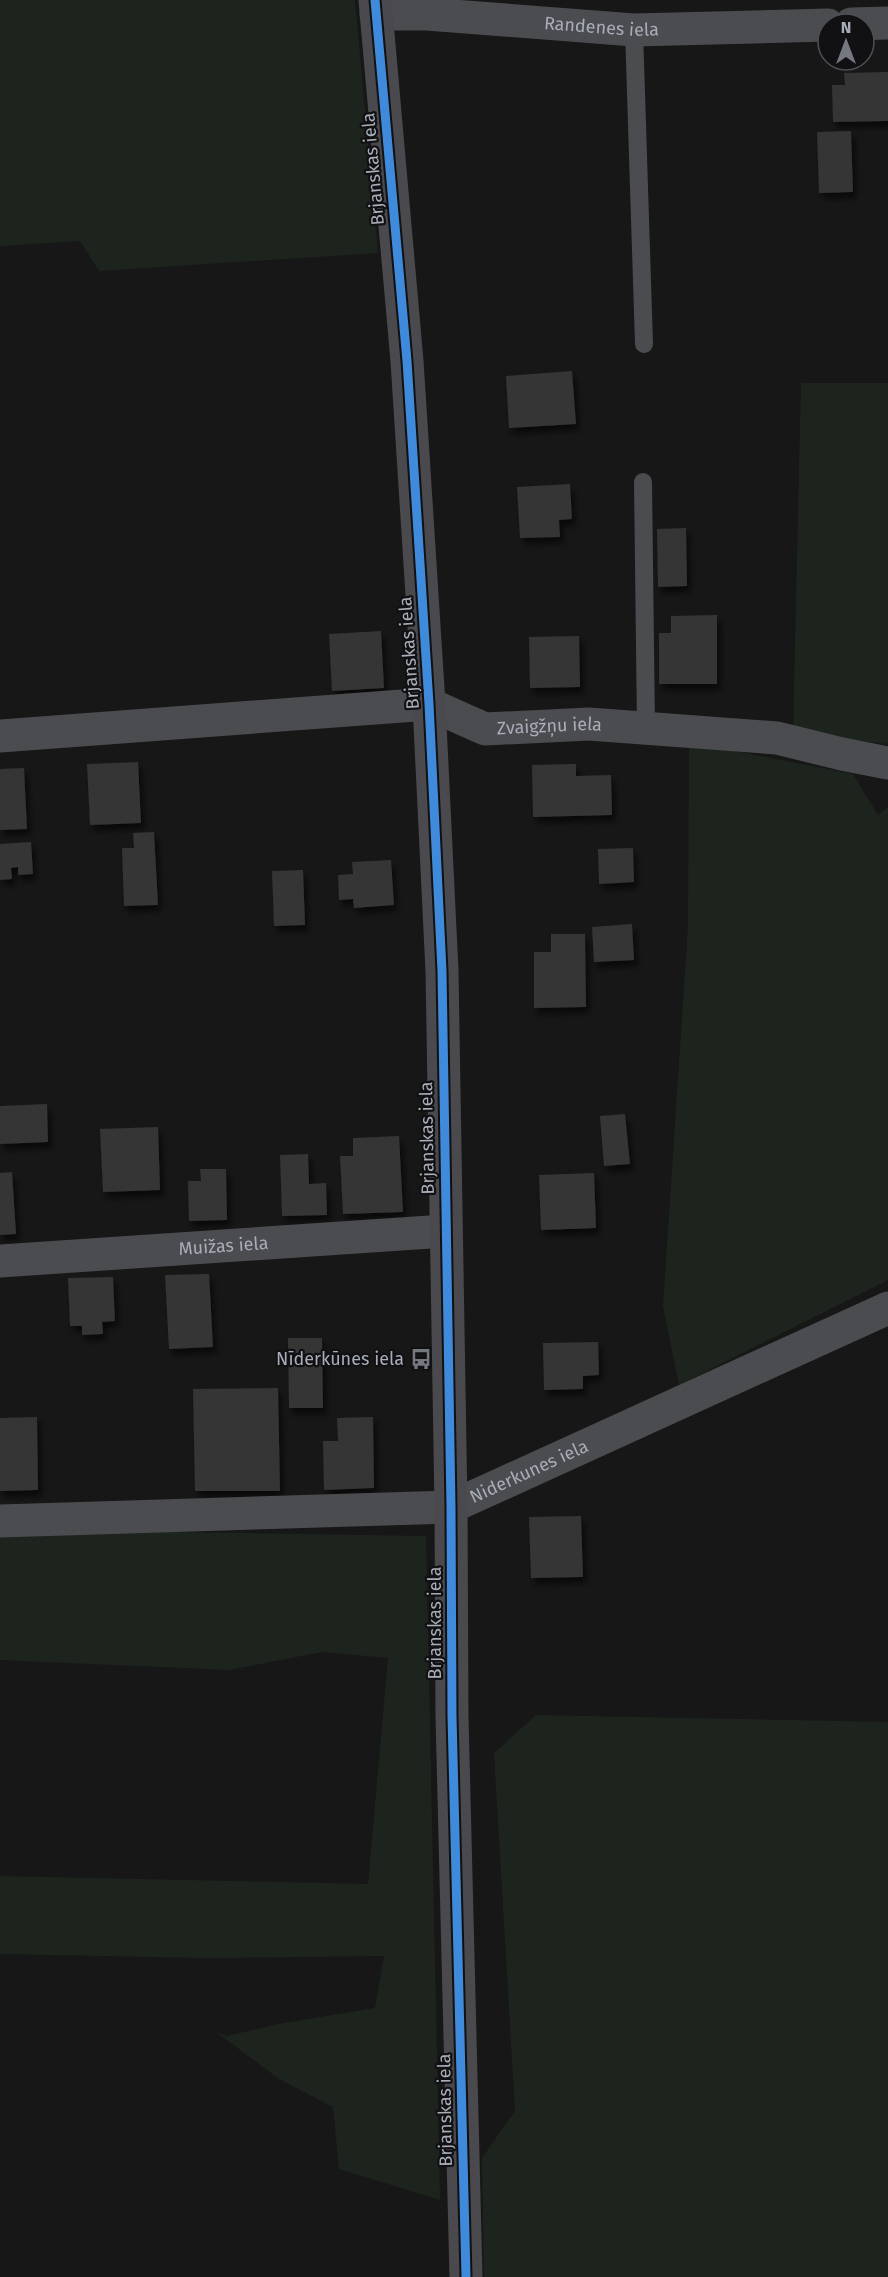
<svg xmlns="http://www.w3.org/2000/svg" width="888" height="2277" viewBox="0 0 888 2277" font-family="'Fira Sans',sans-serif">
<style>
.green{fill:#1d241e}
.building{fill:#353536;filter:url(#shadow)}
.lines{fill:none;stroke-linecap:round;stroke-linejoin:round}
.service{stroke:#4b4c50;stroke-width:18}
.minor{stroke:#4b4c50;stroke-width:33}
.secondary{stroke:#4a4a4e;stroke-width:33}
.cycleway-casing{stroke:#111113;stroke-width:13}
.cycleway{stroke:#408adc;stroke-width:9}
.labels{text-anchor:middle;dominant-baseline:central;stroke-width:4.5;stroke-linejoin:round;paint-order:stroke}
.street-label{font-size:18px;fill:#a8adb8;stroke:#111113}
.poi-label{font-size:18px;fill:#a8adb8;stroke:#111113;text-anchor:end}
</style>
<defs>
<filter id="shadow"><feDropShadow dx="3.5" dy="6" stdDeviation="3" flood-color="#0009"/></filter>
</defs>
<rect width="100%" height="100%" fill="#171717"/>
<!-- green -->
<g class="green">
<polygon points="0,0 355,0 378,253 99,271 80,241 0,246"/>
<polygon points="801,383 888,383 888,744 793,734"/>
<polygon points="689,742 853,774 878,815 888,807 888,1280 679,1385 663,1306 688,927"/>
<polygon points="0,1529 426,1536 440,2200 339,2169 333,2107 279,2079 216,2032 227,2036 278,2024 375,2008 384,1956 206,1958 0,1954 0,1876 368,1884 388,1658 322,1652 229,1670 0,1660"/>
<polygon points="536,1715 888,1722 888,2277 484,2277 482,2158 515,2111 494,1753"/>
</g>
<!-- building -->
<g class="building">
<polygon points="888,72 888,121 833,122 832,85 845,85 844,73"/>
<polygon points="851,131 853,192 819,193 817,132"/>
<polygon points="572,371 576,424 509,428 506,376"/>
<polygon points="570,484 572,519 559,520 560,537 520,538 517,487"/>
<polygon points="686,528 687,586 658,587 657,529"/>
<polygon points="717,615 717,684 659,684 659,633 671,633 671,616"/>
<polygon points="381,631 384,688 332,691 329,634"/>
<polygon points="579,636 580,687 530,688 529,637"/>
<polygon points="138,762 141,823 90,825 87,764"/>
<polygon points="576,764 576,776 611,775 612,815 533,817 532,765"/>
<polygon points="24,768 27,829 0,830 0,769"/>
<polygon points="154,832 158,905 124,906 122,848 134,848 133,833"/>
<polygon points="31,842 33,874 18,875 18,867 11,868 12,879 0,880 0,844"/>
<polygon points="633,848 634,882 599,884 598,849"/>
<polygon points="391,860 394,905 354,908 353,899 339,900 338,875 353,874 352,862"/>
<polygon points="303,870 305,925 274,926 272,871"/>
<polygon points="632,924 634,960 594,962 592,927"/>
<polygon points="551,934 585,934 586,1007 534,1008 534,952 551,952"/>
<polygon points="47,1104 48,1142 0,1144 0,1106"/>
<polygon points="625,1114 630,1164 604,1166 600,1116"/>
<polygon points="158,1127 160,1190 103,1192 100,1129"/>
<polygon points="399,1136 403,1212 343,1214 340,1156 353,1156 353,1138"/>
<polygon points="308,1154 309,1184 326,1183 327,1215 282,1216 280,1155"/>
<polygon points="200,1169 226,1169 227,1220 189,1221 188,1181 201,1181"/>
<polygon points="12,1172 16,1234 0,1235 0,1173"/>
<polygon points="594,1173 596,1228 541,1230 539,1175"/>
<polygon points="209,1274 213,1347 169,1349 165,1275"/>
<polygon points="113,1277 115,1321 102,1322 103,1334 82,1335 82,1326 70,1326 68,1278"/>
<polygon points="288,1338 322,1338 323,1408 289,1408"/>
<polygon points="598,1342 599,1375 583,1376 583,1389 544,1390 543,1343"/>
<polygon points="278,1388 280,1491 195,1491 193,1389"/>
<polygon points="37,1417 38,1490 0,1491 0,1418"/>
<polygon points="373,1417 374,1488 324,1490 323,1441 338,1441 337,1418"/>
<polygon points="581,1516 583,1577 531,1578 529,1517"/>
</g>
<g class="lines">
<!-- service -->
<g class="service">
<polyline points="634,30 644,344"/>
<polyline points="643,482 646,728"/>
</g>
<!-- minor -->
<g class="minor">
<path id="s1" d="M376,14h51l207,16 194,-5"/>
<polyline points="851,24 888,23"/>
<path id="s2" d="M0,736l429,-32 56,25 104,-5 188,14 65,16 46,9"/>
<path id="s3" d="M0,1261l445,-30"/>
<path id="s4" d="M0,1521l451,-14 437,-199"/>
</g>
<!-- secondary -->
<polyline class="secondary" points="375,0 407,361 429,704 442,971 451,1507 452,1716 466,2277"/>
<defs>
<polyline id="cycleway" points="375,0 407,361 429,704 442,971 451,1507 452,1716 466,2277"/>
</defs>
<!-- cycleway casing -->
<use href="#cycleway" class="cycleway-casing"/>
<!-- cycleway -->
<use href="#cycleway" class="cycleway"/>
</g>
<!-- icons -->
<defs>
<symbol id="bus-bare" viewBox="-9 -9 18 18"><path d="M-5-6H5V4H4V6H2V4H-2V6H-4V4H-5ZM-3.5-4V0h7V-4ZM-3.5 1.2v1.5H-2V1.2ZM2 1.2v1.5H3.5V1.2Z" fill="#757880" stroke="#111113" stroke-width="2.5" paint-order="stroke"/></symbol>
</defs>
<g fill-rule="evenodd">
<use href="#bus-bare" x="406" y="1344" width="30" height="30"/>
</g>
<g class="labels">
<!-- street labels -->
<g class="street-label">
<text stroke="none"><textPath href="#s1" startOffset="226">Randenes iela</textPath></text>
<text transform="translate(373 169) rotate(-95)">Brjanskas iela</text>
<text transform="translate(409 653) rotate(-94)">Brjanskas iela</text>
<text stroke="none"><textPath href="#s2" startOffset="556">Zvaigžņu iela</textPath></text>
<text transform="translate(427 1138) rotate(-91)">Brjanskas iela</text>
<text stroke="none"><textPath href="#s3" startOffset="224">Muižas iela</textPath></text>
<text stroke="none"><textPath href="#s4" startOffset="537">Niderkunes iela</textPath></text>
<text transform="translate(435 1623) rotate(-90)">Brjanskas iela</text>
<text transform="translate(445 2110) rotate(-91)">Brjanskas iela</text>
</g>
<!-- poi labels -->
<g class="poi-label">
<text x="404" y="1359">Nīderkūnes iela</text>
</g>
</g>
<!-- north arrow -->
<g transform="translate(846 42)"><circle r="28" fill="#111113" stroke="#4d4f55" stroke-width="1.5"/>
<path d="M0-4.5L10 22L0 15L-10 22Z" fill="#757880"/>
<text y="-9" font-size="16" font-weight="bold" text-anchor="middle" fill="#a8adb8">N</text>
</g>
</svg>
